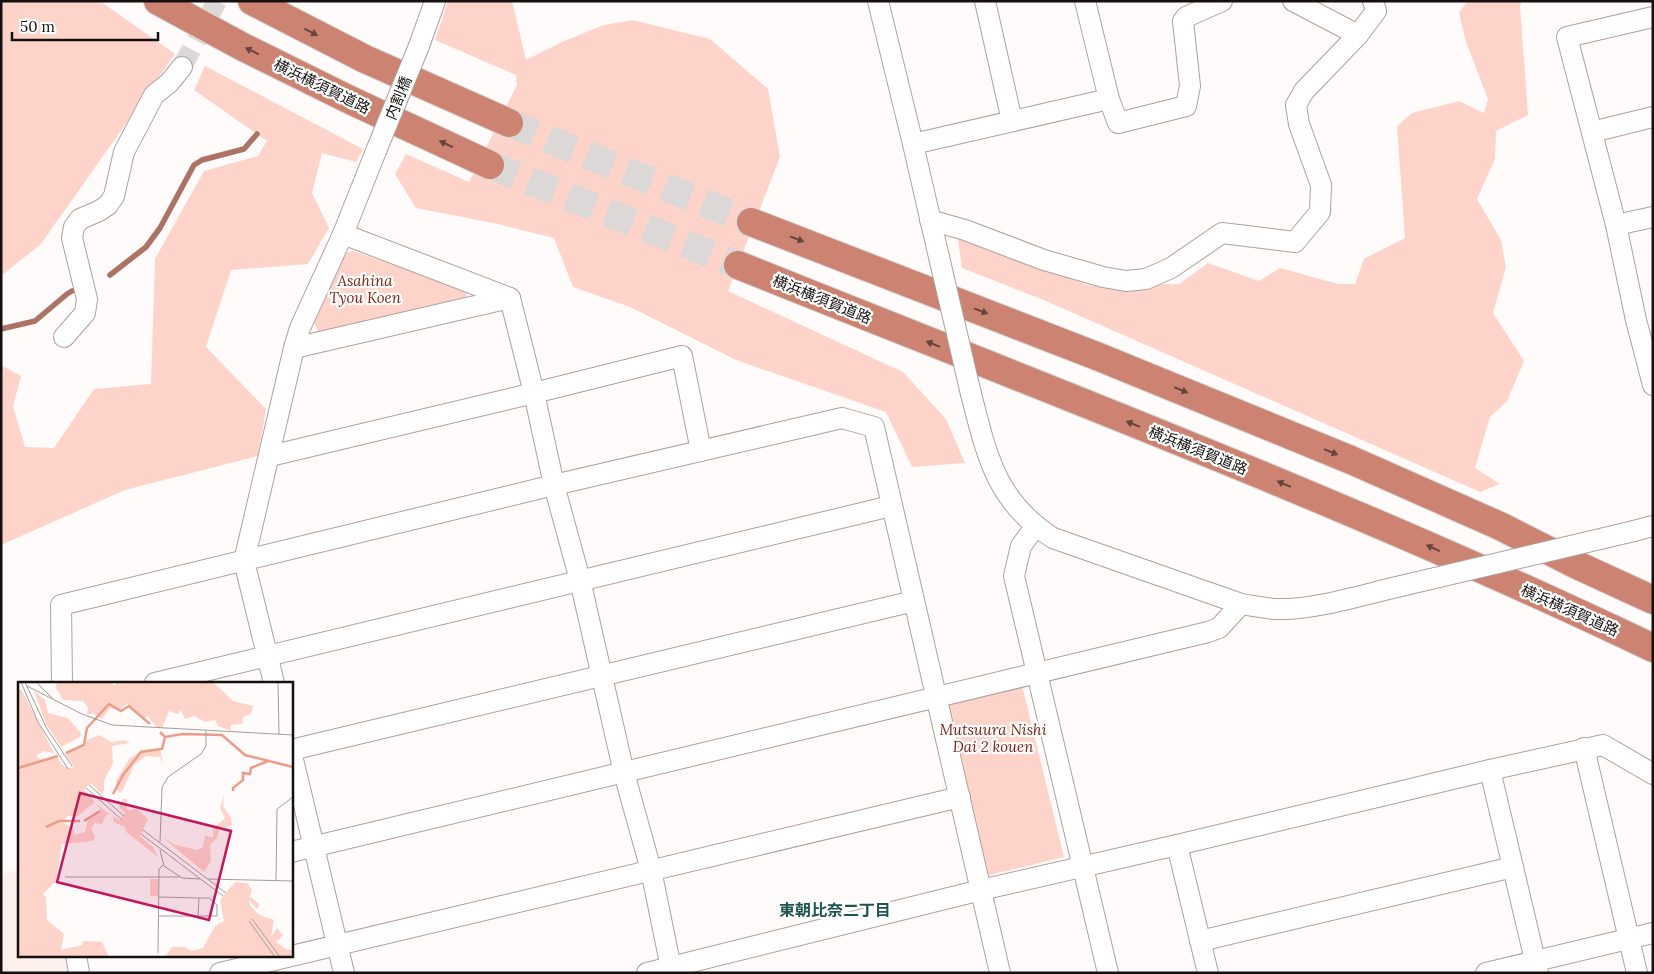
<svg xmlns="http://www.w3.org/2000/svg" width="1654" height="974" viewBox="0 0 1654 974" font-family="Lora,'Noto Sans JP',serif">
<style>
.built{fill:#fef0ec}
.green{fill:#fed4ca}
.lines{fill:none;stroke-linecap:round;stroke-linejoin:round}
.stream{stroke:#ac7365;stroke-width:5.5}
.minor-tunnel{stroke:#dbd8d7;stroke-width:20;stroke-dasharray:20 10;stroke-linecap:butt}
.highway-tunnel{stroke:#dbd8d7;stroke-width:28;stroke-dasharray:28 14;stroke-linecap:butt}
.minor-casing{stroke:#afa19d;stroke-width:22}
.highway-casing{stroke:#dad9d9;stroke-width:30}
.minor{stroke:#fff;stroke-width:20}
.highway{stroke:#cc8372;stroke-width:28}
.minor-bridge-casing{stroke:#afa19d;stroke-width:22;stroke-linecap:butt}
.minor-bridge{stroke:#fff;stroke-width:20}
.oneway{fill:#67443c}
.labels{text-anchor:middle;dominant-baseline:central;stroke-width:4.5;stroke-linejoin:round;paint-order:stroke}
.street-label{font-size:15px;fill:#15100f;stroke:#fff}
.park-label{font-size:15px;font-style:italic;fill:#7b1f0b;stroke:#fff}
.neighbourhood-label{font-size:16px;font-weight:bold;fill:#1e564f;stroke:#fff}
.inset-river{fill:none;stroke:#ec9d8a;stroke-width:2.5}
.inset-road{fill:none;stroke:#a19d9c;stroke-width:1}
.view{fill:#c2185b;fill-opacity:0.15;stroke:#c2185b;stroke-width:2.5}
.inset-edge{fill:none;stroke:#15100f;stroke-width:2.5}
</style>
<rect width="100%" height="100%" fill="#fefbfa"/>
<!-- built -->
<polygon class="built" points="19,870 19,955 65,955 69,973 1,973 1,874"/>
<!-- green -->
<g class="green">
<polygon points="1,1 100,1 175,54 41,244 1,276"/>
<polygon points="448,1 512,1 526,60 564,41 604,25 633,20 710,39 768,89 780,157 728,291 903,372 946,419 965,463 912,467 886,412 736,360 630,307 573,287 554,238 498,224 416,208 395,174 406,154 469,182 517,85 516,75 435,40"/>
<polygon points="1467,1 1522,1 1520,6 1528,115 1496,131 1495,159 1477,199 1501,240 1506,267 1493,313 1524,361 1507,401 1490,417 1475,468 1500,484 1480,492 1046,301 962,268 958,239 1091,286 1179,284 1208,263 1259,281 1280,268 1338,284 1355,284 1364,259 1405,238 1397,126 1412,113 1459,101 1484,113 1488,99 1466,42 1459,13"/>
<polygon points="205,66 363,149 356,162 322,153 312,193 329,228 308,264 231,270 206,347 266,409 258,456 125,490 1,545 1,365 21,376 13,406 25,447 54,448 94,389 151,384 155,259 204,171 258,156 267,141 194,90"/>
<polygon points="353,251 468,290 466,297 319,333 314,323 345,253"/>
<polygon points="1022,685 1064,857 986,876 943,705"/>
</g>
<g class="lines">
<!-- stream -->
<g class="stream">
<polyline points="110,275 146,247 160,228 194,165 202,160 244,149 257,134"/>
<polyline points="1,329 35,321 67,294 72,291"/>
</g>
<!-- minor-tunnel -->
<polyline class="minor-tunnel" points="182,67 217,1"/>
<!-- highway-tunnel -->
<g class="highway-tunnel">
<polyline points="509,123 751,222"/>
<polyline points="490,165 738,265"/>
</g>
<defs>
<g id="minor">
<polyline points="878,1 913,144 939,257"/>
<polyline points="985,1 1012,121"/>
<polyline points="1293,1 1358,35"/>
<polyline points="1653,17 1567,37 1616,225 1636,320 1653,385"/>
<polyline points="419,46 435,1"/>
<polyline points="1109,99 1118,123 1186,106 1190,86 1183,21 1186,17 1222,1"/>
<polyline points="1592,132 1653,117"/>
<polyline points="913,144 1109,99 1085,1"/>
<polyline points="930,220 965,230 1044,260 1103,277 1126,281 1146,279 1171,268 1222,233 1295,242 1320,212 1321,185 1299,124 1296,105 1304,91 1358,35 1376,11 1373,1"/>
<polyline points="1616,225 1653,217"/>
<polyline points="343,234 510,298 534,393 554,485 580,580 624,773 651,870 672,973"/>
<polyline points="64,337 85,313 87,299 72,238 74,227 80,219 99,211 108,205 114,196 124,152 154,95 169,83 182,67"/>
<polyline points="294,348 510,298"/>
<path d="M971,394c16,61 24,107 82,144l188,66c13,2 26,5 38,5 36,1 86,-15 122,-23"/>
<polyline points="270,456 534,393 682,356 701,451"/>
<polyline points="1035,527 1021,546 1014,576 1108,973"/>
<polyline points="1634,531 1653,526"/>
<polyline points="62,683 61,605 554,485 842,418 874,427 1000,973"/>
<polyline points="155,683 891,506"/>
<polyline points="274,683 244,561 294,348 300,328 343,234 376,151"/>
<polyline points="1584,748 1637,973"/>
<polyline points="291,750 914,601"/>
<polyline points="291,751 344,973"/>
<polyline points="1490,770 1603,745 1653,774"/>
<polyline points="1177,845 1208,973"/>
<polyline points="291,852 1208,632 1219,628 1241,604"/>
<polyline points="1200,941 1513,867"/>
<polyline points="76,955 79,973"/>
<polyline points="220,973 960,797"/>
<polyline points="647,973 981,890 1177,845 1490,770 1538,973"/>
<polyline points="1486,973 1653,933"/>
</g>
<g id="highway">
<polyline points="158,1 243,47 350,100 490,165"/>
<polyline points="252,1 365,59 509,123"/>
<polyline points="751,222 1099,357 1351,460 1500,526 1577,565 1653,600"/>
<path d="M738,265c306,123 616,240 915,383"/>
</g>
</defs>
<!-- minor casing -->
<use href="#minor" class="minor-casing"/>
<!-- highway casing -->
<use href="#highway" class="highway-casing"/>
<!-- minor -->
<use href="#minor" class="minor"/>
<!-- highway -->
<use href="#highway" class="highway"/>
<defs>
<g id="minor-bridge">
<polyline points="376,151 419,46"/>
<polyline points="939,257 971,394"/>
<polyline points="1401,586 1634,531"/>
</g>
</defs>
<!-- minor-bridge casing -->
<use href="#minor-bridge" class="minor-bridge-casing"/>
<!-- minor-bridge -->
<use href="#minor-bridge" class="minor-bridge"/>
</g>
<!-- one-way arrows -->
<defs><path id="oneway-solid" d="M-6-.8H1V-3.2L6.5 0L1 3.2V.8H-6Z" transform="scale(1.25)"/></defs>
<g class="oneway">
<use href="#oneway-solid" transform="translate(311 32) rotate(27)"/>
<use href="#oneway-solid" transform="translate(252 51) rotate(-154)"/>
<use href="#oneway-solid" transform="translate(446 144) rotate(-155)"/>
<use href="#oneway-solid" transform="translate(797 239) rotate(21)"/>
<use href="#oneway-solid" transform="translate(981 311) rotate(21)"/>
<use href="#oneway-solid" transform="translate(933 344) rotate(-158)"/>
<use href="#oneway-solid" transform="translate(1181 390) rotate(22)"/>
<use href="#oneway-solid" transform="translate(1133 424) rotate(-158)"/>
<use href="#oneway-solid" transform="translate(1331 452) rotate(22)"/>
<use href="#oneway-solid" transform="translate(1284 484) rotate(-157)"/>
<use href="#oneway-solid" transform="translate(1433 548) rotate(-156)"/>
</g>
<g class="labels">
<!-- street labels -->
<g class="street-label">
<text transform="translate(322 86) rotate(26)">横浜横須賀道路</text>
<text transform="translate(398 98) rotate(-68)">内割橋</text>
<text transform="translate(822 299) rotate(22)">横浜横須賀道路</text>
<text transform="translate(1198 450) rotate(22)">横浜横須賀道路</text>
<text transform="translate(1570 610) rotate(24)">横浜横須賀道路</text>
</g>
<!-- park labels -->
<g class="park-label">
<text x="365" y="280">Asahina<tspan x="365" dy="17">Tyou Koen</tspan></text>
<text x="993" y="729">Mutsuura Nishi<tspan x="993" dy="17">Dai 2 kouen</tspan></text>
</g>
<!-- neighbourhood labels -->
<g class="neighbourhood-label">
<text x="835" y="910">東朝比奈二丁目</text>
</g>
</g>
<!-- overview -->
<g transform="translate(18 682)">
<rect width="275" height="275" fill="#fefbfa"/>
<path d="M39,0h53l5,4 1,-4h97l20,19 20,5 -2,8 -8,3 -1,7 -12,1 1,6 -13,-5 -3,-6 -10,2 -11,-6 -9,3 -4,-9 -3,4 -9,-3 -7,17 -6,-1 -8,-11 -3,2 -18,-14 -9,6 -8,-2 -8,11 -9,-6 -6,2 1,-7 -5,-7 -20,-1 -7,-12zM3,7l33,64 -10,-2 -8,5 6,5 14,-6 7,11 8,2 3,-1 -9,-13 20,-8 2,-6 12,-5 12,7 14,-2 5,3 -18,3 1,17 -9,18v10l-3,3 -10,-11 -7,7 11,12 -17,14h-10l-6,6 11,6 1,7 11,-3 3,-12 13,-8 -4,-8 13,11h-4l-4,9 -7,-1 -4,6 4,8 -2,4 -31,3 -6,37 -13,13 3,3 1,23 17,14 -3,16 21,-5 1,-4 19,1 7,15h-91v-266zM16,9l11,9 3,13 20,5 13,15 -1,4 -19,10 -15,-23zM142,66l3,17 -3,-8 -14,-1 -12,9 -11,25 -3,3 -3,-3 -1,-9 13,-22 14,-9zM206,113l-1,11 8,12 1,8 -13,2 -2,10 -7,7 1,16 -7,11 -42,-35 11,7 24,6 6,-3 2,-11 8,1v-9l12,-10 -5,-10zM105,117h4v11l10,-1 11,10 -8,17 14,12 4,9 -32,-25 -1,-5 -12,-5v-6l6,4 6,-7 -6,-6zM132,197h8v17h-8zM217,200l12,1 5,7 -3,9 2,-2 9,8 -3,4 -8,-9 1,5 8,9 16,6 -3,17 6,-9 6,7 -7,7 10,7 7,1v7h-128l7,-10h13l6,4 12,-3 12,-22 9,-5 -4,-21z" fill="#fed4ca"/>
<path class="inset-river" d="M142,50l5,5 18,-3 39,1 23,20 48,12M48,71l18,-8 3,-17 22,-24 12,7 8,-5 21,18M0,86l40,-12M215,109v-3l10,-8v-7l7,1 1,-6 17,-7M95,112l10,-19 18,-23 21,-3 3,-12M66,139l16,-10M28,145l13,-6h21"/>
<path class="inset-road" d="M3,0l17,40 30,47M7,0l22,47 25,37M18,0l17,17M260,0l1,52M9,4l55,28 30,11 181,10M71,103l35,31M68,106l35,31M125,148l83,63M123,152l82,62M142,160l2,-55 6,-10 33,-23 5,-8v-15M142,168l4,16 18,12 18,1M47,195h115M190,197l85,2M258,198l1,-71 16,-12M141,215l40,1 -1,18M141,234h58v-11l-8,-7h-10M234,237l28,38M231,239l26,36M140,271l1,-84 4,-4"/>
<path class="view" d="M62,111l151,38 -22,89 -152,-38z"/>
<rect width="275" height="275" class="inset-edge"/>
</g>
<!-- border -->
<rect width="1654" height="974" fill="none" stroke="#15100f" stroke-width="5"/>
<!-- scale -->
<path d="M12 32v8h146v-8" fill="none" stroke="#15100f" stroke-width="2.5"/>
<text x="20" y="32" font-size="15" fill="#15100f" stroke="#ffffff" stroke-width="4" paint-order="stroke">50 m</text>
</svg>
